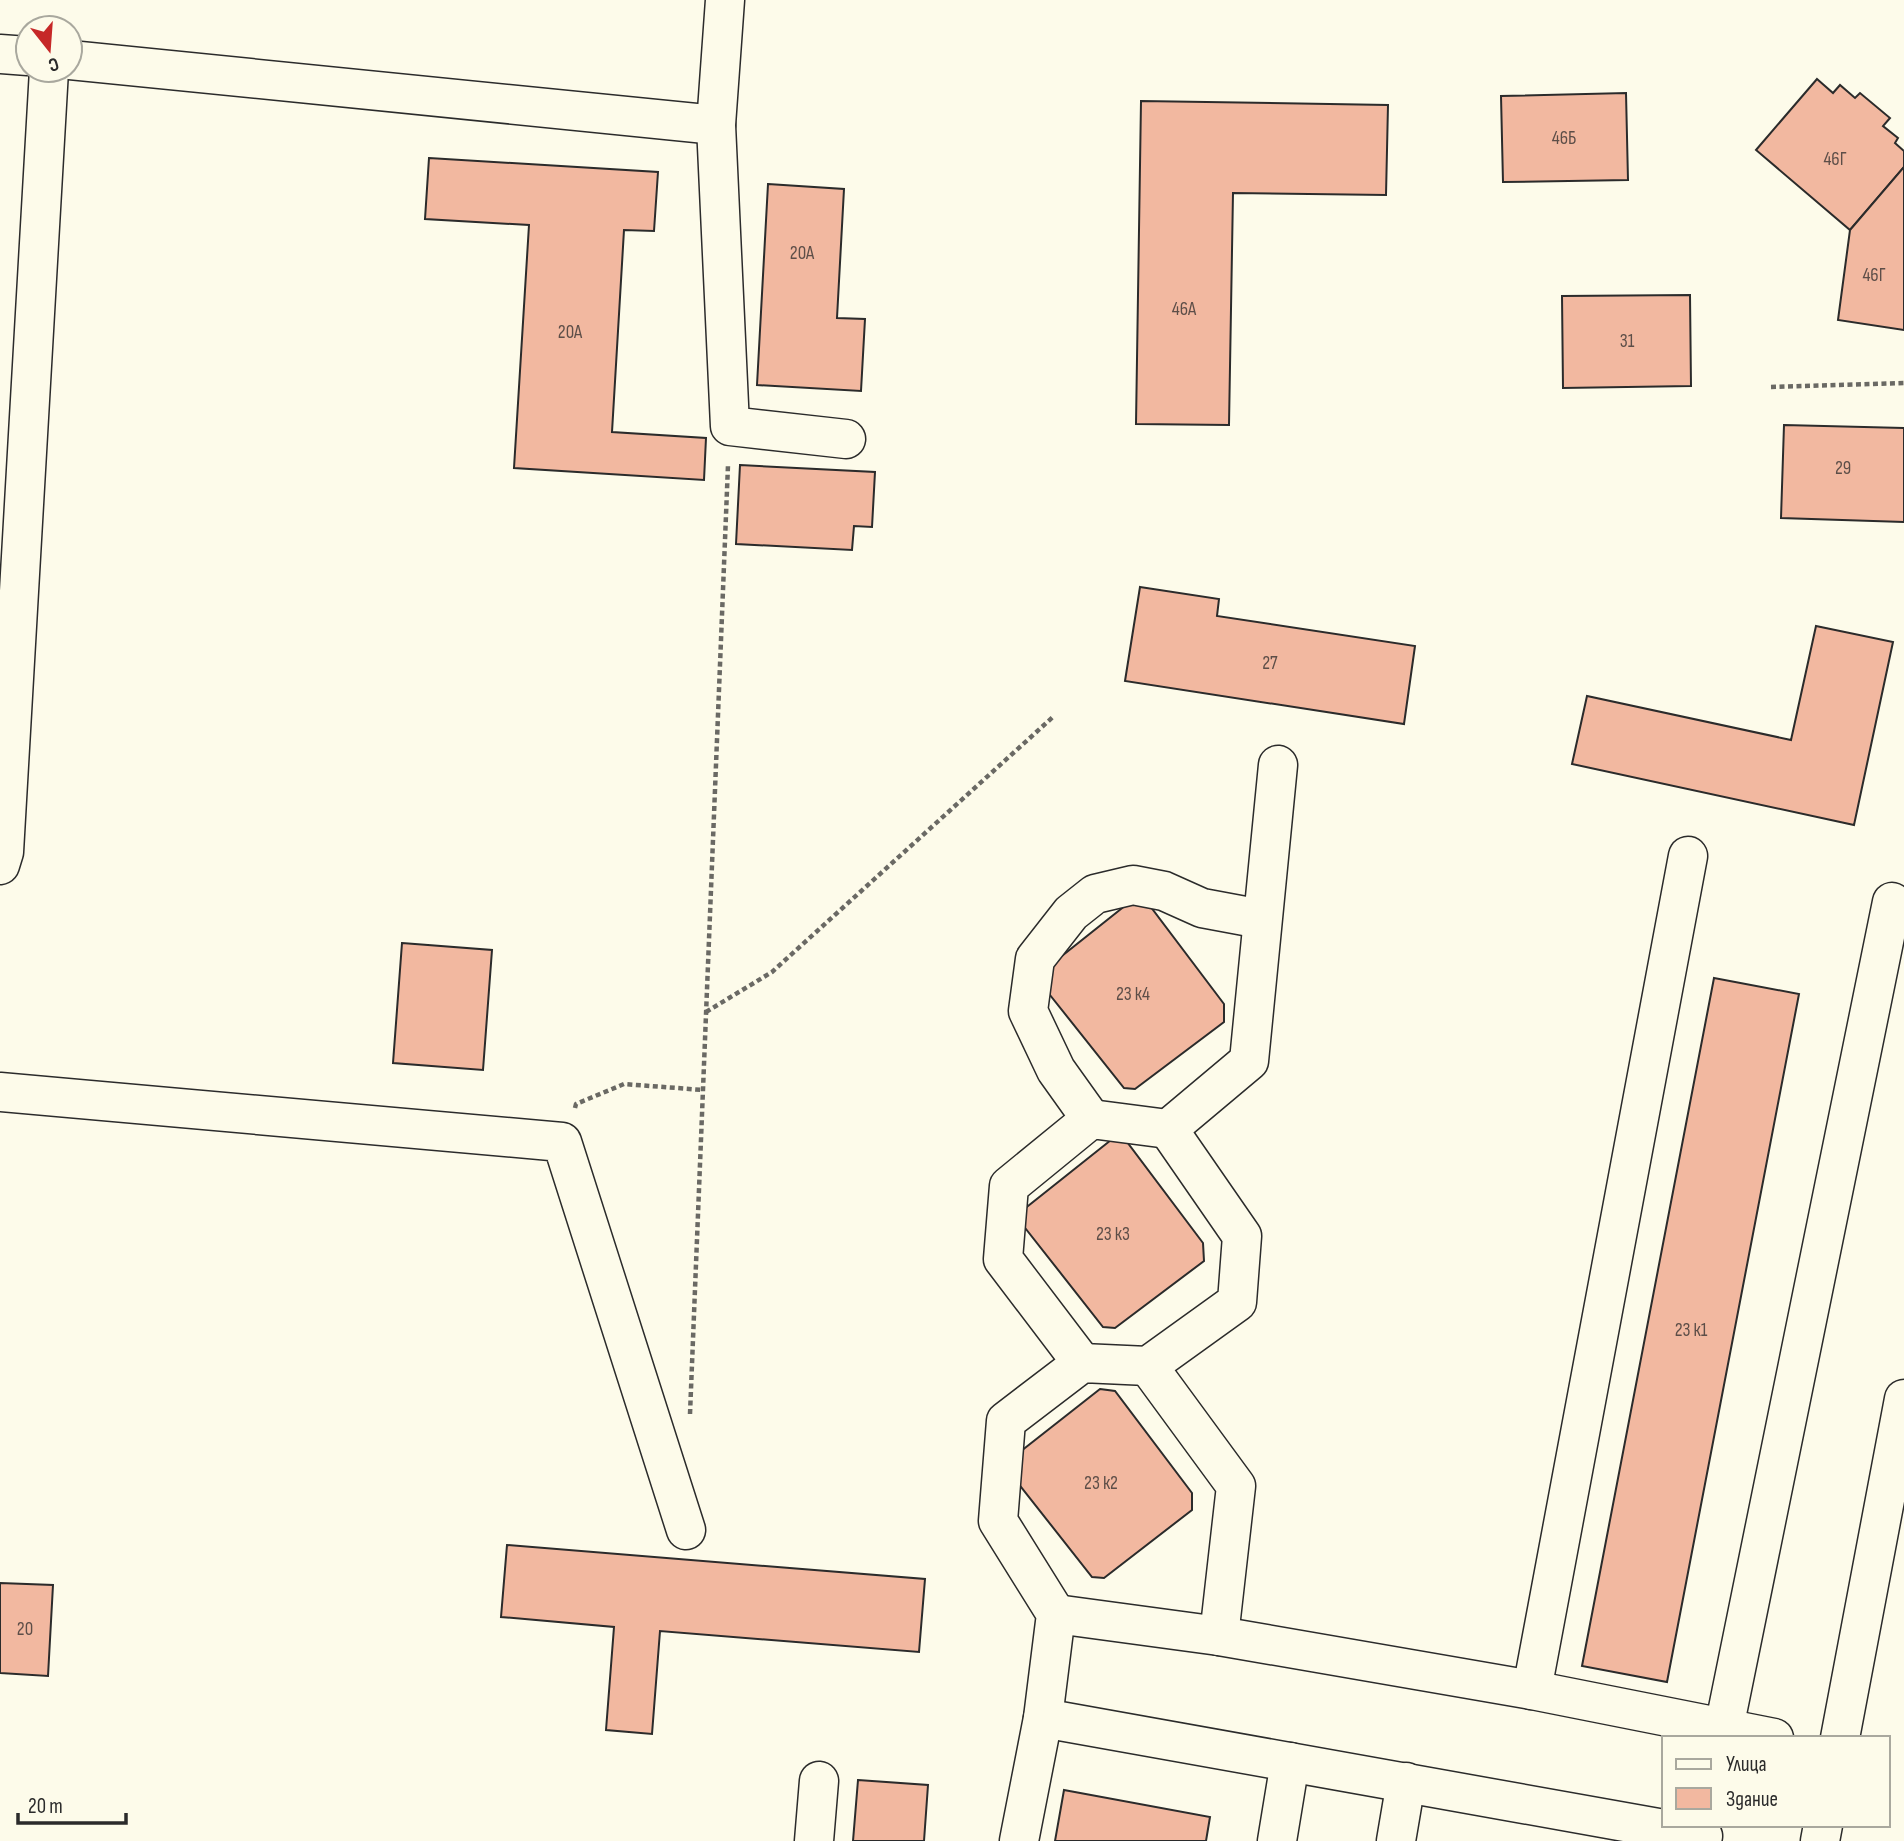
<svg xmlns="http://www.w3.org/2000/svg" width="1904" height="1841" viewBox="0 0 1904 1841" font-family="'Sofia Sans Condensed',sans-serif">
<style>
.building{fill:#f2b8a0;stroke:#2b2b2b;stroke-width:2}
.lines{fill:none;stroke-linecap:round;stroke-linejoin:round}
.minor-casing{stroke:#2b2b2b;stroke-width:41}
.path{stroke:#6a6964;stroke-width:4.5;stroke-dasharray:5 3.5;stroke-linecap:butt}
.minor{stroke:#fdfbea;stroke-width:38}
.labels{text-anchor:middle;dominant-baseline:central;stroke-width:5;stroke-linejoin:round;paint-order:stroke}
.number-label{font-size:19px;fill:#5d4e48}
</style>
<rect width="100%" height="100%" fill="#fdfbea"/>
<!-- building -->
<g class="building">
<polygon points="1817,79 1833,93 1840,85 1855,98 1860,93 1890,118 1883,126 1898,138 1895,143 1904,151 1904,167 1850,230 1756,150"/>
<polygon points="1626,93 1628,180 1503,182 1501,96"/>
<polygon points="1141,101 1388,105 1386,195 1233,193 1229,425 1136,424"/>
<polygon points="429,158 658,172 654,231 624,230 612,432 706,438 704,480 514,468 529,225 425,219"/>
<polygon points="1904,167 1904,330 1838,320 1850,230"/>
<polygon points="768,184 844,189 837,318 865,319 861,391 757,385"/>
<polygon points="1690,295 1691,386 1563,388 1562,296"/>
<polygon points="1784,425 1904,428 1904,522 1781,518"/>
<polygon points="740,465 875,472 872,527 854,526 852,550 736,544"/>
<polygon points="1140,587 1219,599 1217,616 1415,646 1404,724 1125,681"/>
<polygon points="1816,626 1893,642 1854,825 1572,764 1587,696 1791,740"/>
<polygon points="1131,901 1147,902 1224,1004 1224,1022 1135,1089 1124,1088 1042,985 1043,971"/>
<polygon points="402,943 492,950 483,1070 393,1063"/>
<polygon points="1714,978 1799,994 1667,1682 1582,1666"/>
<polygon points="1111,1140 1127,1142 1203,1243 1204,1261 1115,1328 1103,1327 1022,1224 1023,1210"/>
<polygon points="1100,1389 1115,1391 1192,1493 1192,1510 1104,1578 1092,1577 1010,1473 1011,1459"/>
<polygon points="507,1545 925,1579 919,1652 660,1631 652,1734 606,1730 614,1627 501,1617"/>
<polygon points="0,1583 53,1585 48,1676 0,1673"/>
<polygon points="858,1780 928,1785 924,1841 853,1841"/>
<polygon points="1064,1790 1210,1817 1206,1841 1055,1841"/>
</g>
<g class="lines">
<defs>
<g id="minor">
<polyline points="725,0 716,125 730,426 846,439"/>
<polyline points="0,54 28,56"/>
<polyline points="70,60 716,125"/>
<polyline points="0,865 4,852 49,70"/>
<polyline points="0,1092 562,1142 686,1530"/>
<polyline points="1091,1119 1056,1070 1028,1011 1035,959 1071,913 1095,894 1133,885 1164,891 1202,908 1261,919"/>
<polyline points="1082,1363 1003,1259 1009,1186 1091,1119 1168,1129 1249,1061 1278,765"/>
<polyline points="1148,1366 1236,1486 1219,1636"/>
<polyline points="1056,1614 1219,1636 1532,1690 1774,1738"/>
<polyline points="1532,1690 1688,856"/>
<polyline points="1043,1718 1703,1836"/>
<polyline points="1722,1738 1892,902"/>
<polyline points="1840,1738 1904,1399"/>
<polyline points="814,1841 819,1781"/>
<polyline points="1019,1841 1043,1718 1056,1614 998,1521 1006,1421 1082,1363 1148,1366 1237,1302 1242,1236 1168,1129"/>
<polyline points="1277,1841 1290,1762"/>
<polyline points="1396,1841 1406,1782"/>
<polyline points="1820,1841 1823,1825"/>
</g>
</defs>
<!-- minor casing -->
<use href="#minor" class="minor-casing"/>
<!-- path -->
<g class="path">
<polyline points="1771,387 1904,383"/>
<polyline points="706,1012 772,972 1054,716"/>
<polyline points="575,1108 576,1104 624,1084 703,1090"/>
<polyline points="690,1414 728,465"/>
</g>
<!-- minor -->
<use href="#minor" class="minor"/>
</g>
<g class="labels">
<!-- number labels -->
<g class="number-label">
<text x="1564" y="138">46Б</text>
<text x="1835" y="159">46Г</text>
<text x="802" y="253">20А</text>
<text x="1874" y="275">46Г</text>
<text x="1184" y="309">46А</text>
<text x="570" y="332">20А</text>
<text x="1627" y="341">31</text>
<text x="1843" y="468">29</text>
<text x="1270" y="663">27</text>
<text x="1133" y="994">23 к4</text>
<text x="1113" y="1234">23 к3</text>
<text x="1691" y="1330">23 к1</text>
<text x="1101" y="1483">23 к2</text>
<text x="25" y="1629">20</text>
</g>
</g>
<!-- legend -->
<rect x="1662" y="1736" width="228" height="91" fill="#fdfbea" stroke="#a9a89e" stroke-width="2"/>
<rect x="1676" y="1759" width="35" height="10" fill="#fdfbea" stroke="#a9a89e" stroke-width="2"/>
<text x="1726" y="1771" font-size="21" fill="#2b2b2b">Улица</text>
<rect x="1676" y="1788" width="35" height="21" fill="#f2b8a0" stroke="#a9a89e" stroke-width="2"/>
<text x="1726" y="1806" font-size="21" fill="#2b2b2b">Здание</text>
<!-- north arrow -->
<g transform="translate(49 49) rotate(163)"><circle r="33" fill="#fdfbea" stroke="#a9a89e" stroke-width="2"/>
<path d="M0-5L12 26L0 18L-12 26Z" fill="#c62828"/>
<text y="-10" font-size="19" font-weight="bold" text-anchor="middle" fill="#2b2b2b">С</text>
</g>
<!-- scale -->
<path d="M18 1813v10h108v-10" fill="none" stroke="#2b2b2b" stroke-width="3.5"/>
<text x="28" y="1813" font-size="21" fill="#2b2b2b" stroke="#fdfbea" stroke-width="5" paint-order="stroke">20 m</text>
</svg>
